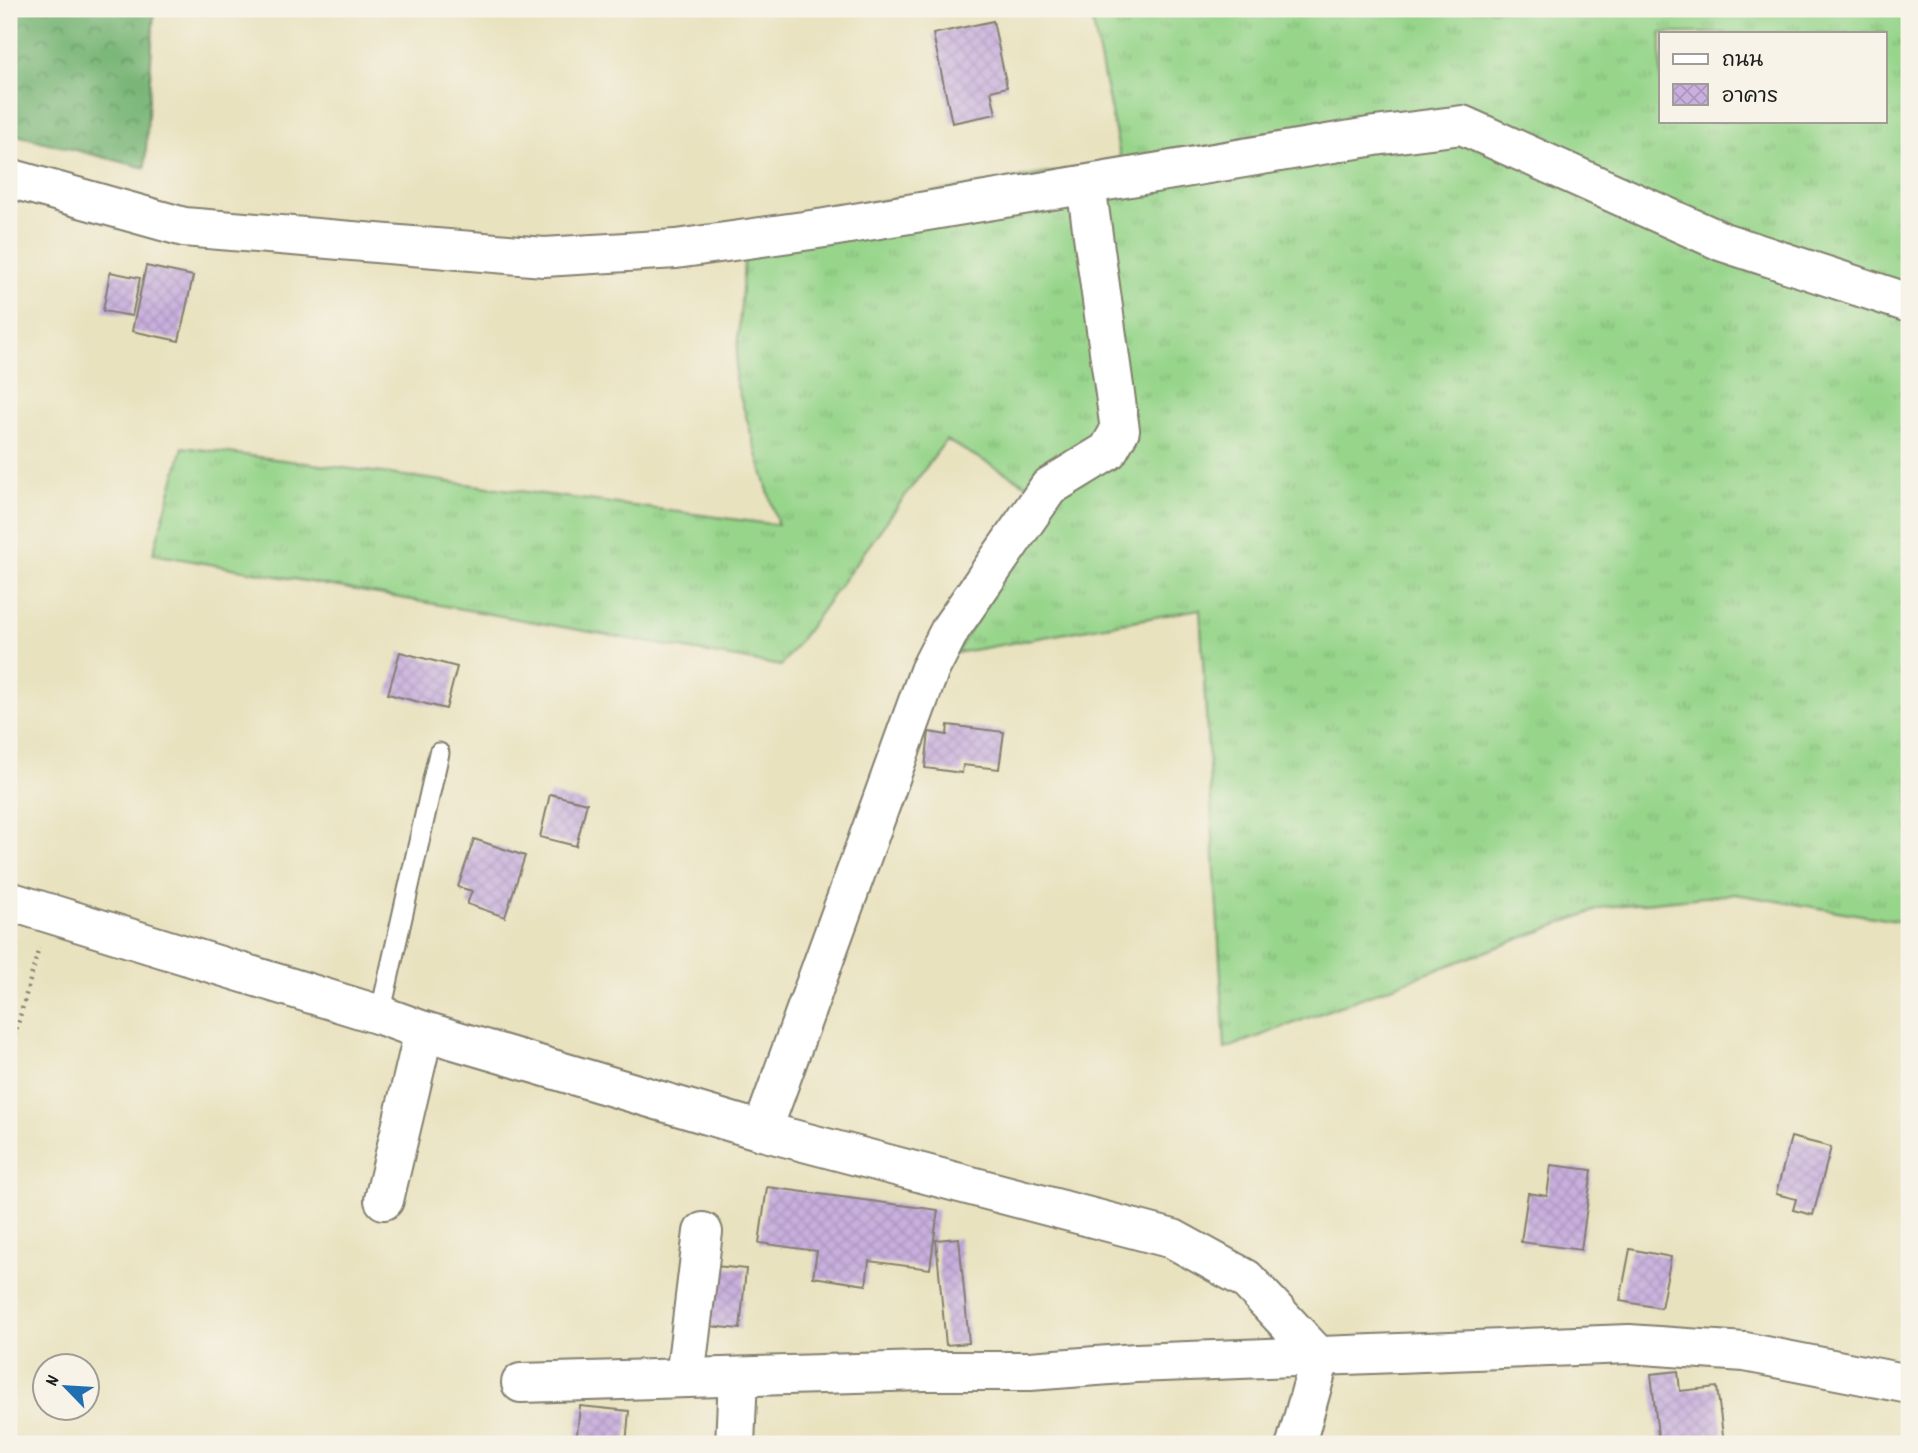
<svg xmlns="http://www.w3.org/2000/svg" width="1918" height="1453" viewBox="0 0 1918 1453" font-family="Dekko,'Playpen Sans Thai',sans-serif">
<style>
.grass{fill:url(#grass-tufts);stroke:#5a7854;stroke-width:2;fill-rule:evenodd}
.forest{fill:url(#forest-crowns);stroke:#4a694a;stroke-width:2}
.building{fill:url(#building-cross-hatch)}
.lines{fill:none;stroke-linecap:round;stroke-linejoin:round}
.lane-casing{stroke:#827f6e;stroke-width:23}
.street-casing{stroke:#827f6e;stroke-width:42}
.path{stroke:#827f6e;stroke-width:4.5;stroke-dasharray:2 5;stroke-linecap:butt}
.lane{stroke:#fff;stroke-width:19}
.street{stroke:#fff;stroke-width:38}
</style>
<defs>
<pattern id="grass-tufts" width="24" height="20" patternUnits="userSpaceOnUse" patternTransform="scale(1.75)"><rect width="24" height="20" fill="#97d58b"/><path d="M3 7l-1-3M5 7V3M7 7l1-3M15 17l-1-3M17 17v-4M19 17l1-3" fill="none" stroke="#82b677"/></pattern>
<pattern id="forest-crowns" width="20" height="18" patternUnits="userSpaceOnUse" patternTransform="scale(1.75)"><rect width="20" height="18" fill="#79b677"/><path d="M2 6a3 3 0 1 1 6 0M12 15a3 3 0 1 1 6 0" fill="none" stroke="#629361"/></pattern>
<pattern id="building-cross-hatch" width="8" height="8" patternUnits="userSpaceOnUse" patternTransform="scale(1.75)"><rect width="8" height="8" fill="#c8afdd"/><path d="M0 0l8 8M0 8l8-8" fill="none" stroke="#ab96bd"/></pattern>
</defs>
<rect width="100%" height="100%" fill="#f7f3e8"/>
<filter id="ink" filterUnits="userSpaceOnUse"><feTurbulence type="fractalNoise" baseFrequency=".0143" numOctaves="2"/><feDisplacementMap in="SourceGraphic" scale="14" xChannelSelector="R" yChannelSelector="G"/><feConvolveMatrix kernelMatrix="1 2 1 2 8 2 1 2 1" color-interpolation-filters="sRGB"/></filter>
<filter id="wash" filterUnits="userSpaceOnUse"><feTurbulence type="fractalNoise" baseFrequency=".00686" numOctaves="4" result="noise"/><feDisplacementMap in="SourceGraphic" scale="28" xChannelSelector="R" yChannelSelector="G"/><feGaussianBlur stdDeviation="1.57" result="paint"/><feColorMatrix in="noise" values="0 0 0 0 0 0 0 0 0 0 0 0 0 0 0 0 0 1.4 0 .05"/><feComposite in="paint" operator="in"/></filter>
<g filter="url(#wash)">
<rect width="100%" height="100%" fill="#e9e2bf"/>
<!-- grass -->
<path class="grass" d="M1090,9h819v914l-174,-29 -130,13 -380,142 -25,-440 -244,44 97,-154 -107,-59 -165,226 -628,-112 30,-107 595,78 -43,-146 12,-156 374,-62zM1661,33h224v88h-224z"/>
<!-- forest -->
<polygon class="forest" points="9,9 154,9 145,168 9,133"/>
<g id="blocks">
<!-- building -->
<g class="building">
<polygon points="993,21 1007,87 991,91 996,114 952,123 933,34"/>
<polygon points="146,266 193,276 179,341 132,331"/>
<polygon points="110,272 140,278 132,316 103,311"/>
<polygon points="400,652 457,667 446,709 388,694"/>
<polygon points="948,725 1004,732 999,769 963,765 962,773 925,768 929,732 947,735"/>
<polygon points="550,794 587,803 576,846 540,837"/>
<polygon points="474,839 525,856 505,917 467,904 472,891 458,887"/>
<polygon points="1791,1137 1831,1147 1813,1215 1793,1210 1796,1199 1776,1194"/>
<polygon points="1551,1165 1592,1170 1581,1250 1521,1242 1528,1193 1547,1196"/>
<polygon points="767,1187 938,1210 930,1269 869,1261 866,1285 813,1277 817,1251 759,1243"/>
<polygon points="959,1238 969,1343 946,1345 936,1240"/>
<polygon points="1630,1249 1671,1257 1661,1308 1620,1301"/>
<polygon points="715,1266 746,1269 740,1329 709,1326"/>
<polygon points="1678,1371 1680,1391 1717,1387 1724,1444 1659,1444 1651,1374"/>
<polygon points="580,1406 629,1411 626,1444 576,1444"/>
</g>
</g>
</g>
<g filter="url(#ink)">
<use href="#blocks" fill-opacity="0" stroke="#827f6e" stroke-width="2"/>
<g class="lines">
<defs>
<polyline id="lane" points="380,1015 439,753"/>
<g id="street">
<polyline points="9,178 184,227 544,257 676,249 825,228 1375,136 1462,125 1723,242 1909,303"/>
<polyline points="9,901 380,1015 424,1031 762,1131 1173,1239 1246,1279 1320,1358"/>
<polyline points="762,1131 929,671 951,628 1049,487 1108,451 1120,430 1086,185"/>
<polyline points="384,1200 424,1031"/>
<polyline points="685,1378 703,1232"/>
<polyline points="521,1383 924,1371 1030,1371 1136,1363 1629,1344 1745,1352 1909,1384"/>
<polyline points="735,1444 738,1377"/>
<polyline points="1296,1444 1320,1358"/>
</g>
</defs>
<!-- lane casing -->
<use href="#lane" class="lane-casing"/>
<!-- street casing -->
<use href="#street" class="street-casing"/>
<!-- path -->
<polyline class="path" points="9,1056 39,948"/>
<!-- lane -->
<use href="#lane" class="lane"/>
<!-- street -->
<use href="#street" class="street"/>
</g>
</g>
<!-- margin -->
<rect width="1918" height="1453" fill="none" stroke="#f7f3e8" stroke-width="35"/>
<!-- legend -->
<rect x="1659" y="32" width="228" height="91" fill="#f7f3e8" stroke="#9f9d96" stroke-width="2"/>
<rect x="1673" y="54" width="35" height="10" fill="#ffffff" stroke="#9f9d96" stroke-width="2"/>
<text x="1722" y="66" font-size="21" fill="#1c1c1c">ถนน</text>
<rect x="1673" y="84" width="35" height="21" fill="url(#building-cross-hatch)" stroke="#9f9d96" stroke-width="2"/>
<text x="1722" y="102" font-size="21" fill="#1c1c1c">อาคาร</text>
<!-- north arrow -->
<g transform="translate(66 1387) rotate(295)"><circle r="33" fill="#f7f3e8" stroke="#9f9d96" stroke-width="2"/>
<path d="M0-5L12 26L0 18L-12 26Z" fill="#1f6fb2"/>
<text y="-10" font-size="19" font-weight="bold" text-anchor="middle" fill="#1c1c1c">N</text>
</g>
</svg>
